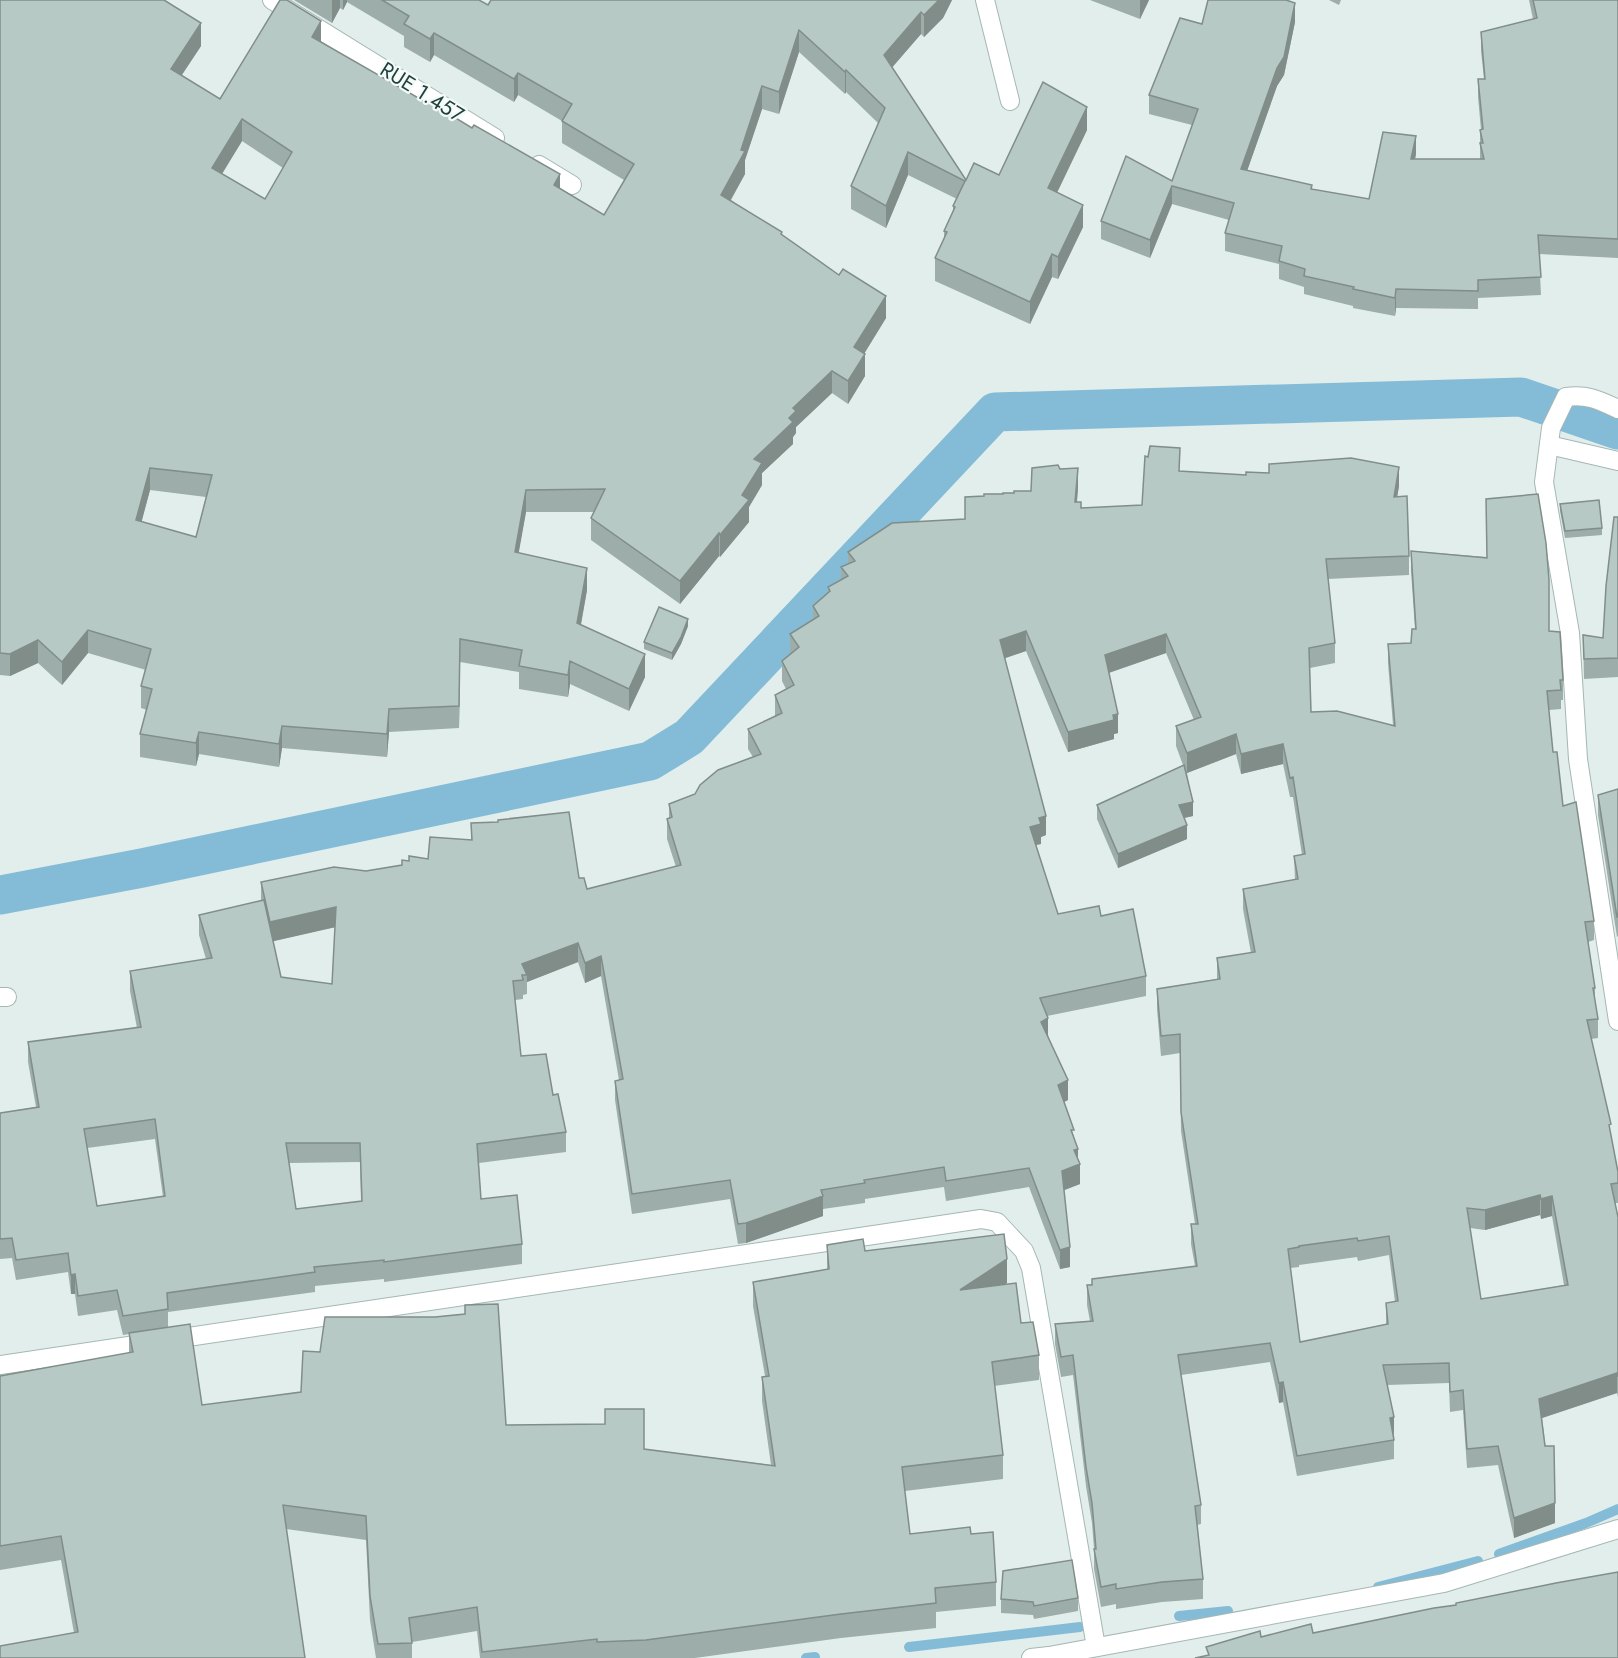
<svg xmlns="http://www.w3.org/2000/svg" width="1618" height="1658" viewBox="0 0 1618 1658" font-family="Jost,sans-serif">
<style>
.lines{fill:none;stroke-linecap:round;stroke-linejoin:round}
.stream{stroke:#84bcd8;stroke-width:10}
.canal{stroke:#84bcd8;stroke-width:39}
.minor-casing{stroke:#a4b7b4;stroke-width:20}
.minor{stroke:#fff;stroke-width:18}
.wall{fill:#9dada9;fill-rule:evenodd}
.shaded-wall{fill:#808d89}
.building{fill:#b7c9c4;stroke:#808d89;stroke-width:1.5;fill-rule:evenodd}
.labels{text-anchor:middle;dominant-baseline:central;stroke-width:4.5;stroke-linejoin:round;paint-order:stroke}
.street-label{font-size:21px;fill:#20413e;stroke:#f3faf8}
</style>
<rect width="100%" height="100%" fill="#e2eeeb"/>
<g class="lines">
<!-- stream -->
<g class="stream">
<polyline points="1499,1554 1586,1523 1618,1509"/>
<polyline points="1378,1587 1478,1561"/>
<polyline points="1179,1616 1228,1611"/>
<polyline points="909,1647 1080,1627"/>
<polyline points="806,1658 815,1657"/>
</g>
<!-- canal -->
<polyline class="canal" points="0,895 142,868 650,761 689,737 995,412 1521,397 1618,430"/>
<defs>
<g id="minor">
<polyline points="272,0 495,138"/>
<polyline points="985,0 1010,101"/>
<polyline points="539,165 572,185"/>
<path d="M1618,409c-19,-9 -31,-15 -52,-12l-15,31 -7,54 26,151 8,126 40,262"/>
<polyline points="1549,445 1618,461"/>
<polyline points="0,997 7,997"/>
<polyline points="0,1365 981,1219 997,1222 1024,1251 1031,1268 1096,1647"/>
<polyline points="1031,1658 1049,1656 1444,1583 1618,1529"/>
</g>
</defs>
<!-- minor casing -->
<use href="#minor" class="minor-casing"/>
<!-- minor -->
<use href="#minor" class="minor"/>
</g>
<!-- wall -->
<g class="wall">
<path d="M0,0l201,46 -19,29 38,24 101,-57 283,173 20,-35 -62,-37v-22l-44,-26 -4,7 -80,-47 -4,7 -26,-15v-11l-57,-34 -4,8 -3,-2 -8,15 -38,-23h185l9,5 464,-5 -9,18 -19,19 -3,-3 -29,33 74,113 33,-5 88,-45 -30,63 26,34 -25,52 -6,-2 -22,47 -95,-43v-23l9,-20v-7l9,-20v-5l4,-7 -49,-24 -22,53 -35,-19v-23l27,-63 -32,-31 -1,2 -46,-42 -20,62 -17,-5 -17,51v14l-14,26 51,35 104,83 -22,36 1,22 -17,28 -16,-11 -36,34v6l-3,4v7l-31,29v12l-13,22v15l-29,35 -1,-1 -39,48 -89,-64v-22l3,-6h-68l-8,41 69,37 -6,35 64,52 -16,34 -59,-27 -2,13 -49,-8v-17l-59,-10 -1,66 -70,4 -2,25 -105,-9 -3,19 -80,-13 -3,12 -56,-9v-23l7,-24 -6,-2v-22l5,-16 -58,-17 -26,32 -24,-22 -28,13 -10,-1zM242,141l41,27 -18,31 -43,-25zM150,490l56,7 -10,40 -55,-15z"/>
<polygon points="1090,0 1149,0 1140,19"/>
<polygon points="1329,0 1341,0 1339,5"/>
<polygon points="1529,0 1618,0 1618,258 1539,254 1541,295 1478,298 1478,309 1396,308 1395,316 1353,308 1353,306 1304,294 1304,287 1279,279 1279,264 1225,251 1225,233 1229,220 1172,204 1150,258 1101,239 1101,221 1172,181 1192,125 1149,114 1149,95 1202,24 1295,22 1284,75 1277,86 1247,171 1312,189 1369,199 1416,154 1415,159 1480,159 1480,130 1481,130 1478,97 1478,79 1484,79 1481,51 1481,32 1533,19"/>
<path d="M1060,469l18,19 -1,14 4,6 61,-3 38,-33 219,14 -2,11 12,59v19l-81,4 7,64v20l-25,5 1,44 82,13 -5,-62v-19l23,-1 4,-14 -4,-58v-20l76,6 -1,-58 63,132 14,49v20h-2v9l-12,1 4,42 10,54 31,115v19l-6,2 7,46v15l3,16v19l-7,1 27,133v31h-3l3,14v180l-1,-4 -75,25 13,105 -41,15 -16,-73 -31,3 -4,-58 -13,2 -1,-29 -62,2 7,55v19l-97,17 -14,-74 -4,1 -9,-41 -89,13 20,130v19l-4,1 6,54v20l-41,3 -46,7v-5l-15,3 -7,-38v-20l-2,-26 -6,-37 -13,-111 -12,2 -6,-33v-20l35,-3 -3,-16v-20l108,-19 -4,-22v-20h4l-14,-93 -1,-78 -19,3 -4,-47v-20l60,-10v-21l34,-5 -8,-44v-20l52,-9 -1,-24 8,-1 -9,-58h-3l-7,-33 -42,10 -5,-20 -49,19 6,43 -9,2 3,21 -69,29 -21,-49v-14l86,-40 -7,-19v-20l18,-6 -28,-67 -57,20 9,60 -4,1v5l-46,13 -42,-101 -22,7 42,177 -5,2v7l-5,1 22,69 43,2 45,60v20l-99,20 1,19 20,65 -4,2 10,35 4,23 2,24 -16,6 6,77 -10,2 -31,-82 -83,14 -2,-14 -79,12v4l-42,6v7l-77,27 -8,1 -8,-45 -98,15 -17,-114v-19l4,-1 -18,-104 -16,7 -7,-21 -51,20v12l-4,1v4l-8,1 6,56 32,39 13,37v20l-87,11 2,36 41,45v20l-138,18v-3l-69,7v6l-147,20v15l34,78 304,20 138,24 127,16 -9,-64v-24l3,-1 -12,-70v-24l74,-13v-24l38,6 142,32 -3,2 17,38 18,32v25l-45,6 9,69v24l-98,12 5,43h61l25,48v24l-60,6v16l-95,10 -146,20h-215l-3,-27 -65,11v16h-36l-6,-38 -4,-80 -80,-11 19,129 -231,-25 -13,-73 -61,10v-194l129,-23v-19l-6,1 -6,-25 -39,6 -3,-22h-4l-3,-22 -52,8 -4,-22 -12,1v-146l36,-6 -8,-45v-20l109,-14 -7,-37v-20l76,-12 -7,-24v-20l62,-14v-19l105,-11 36,-6 7,-4v-5l19,3 43,-19v-17l108,55 8,11 89,-22 -9,-28v-20l2,-1v-14l26,-10 58,-37 -5,-8v-20l27,-13v-21l11,-6 -4,-8v-20l8,-6v-21l23,-14v-14l15,-14v-5l13,-7v-13l7,-3v-12l117,-33 19,-23 47,-5zM335,927l-3,57 -51,-7 -8,-36zM155,1139l8,58 -66,9 -10,-58zM360,1162l1,39 -65,8 -7,-46zM1540,1215l1,4 11,-3 12,69 -83,14 -11,-71 15,2zM1389,1255l6,47 -9,1v21l-86,18 -10,-74 9,-1v-2l58,-8 1,4z"/>
<polygon points="1560,504 1602,528 1602,535 1565,538 1560,511"/>
<polygon points="1618,517 1618,677 1584,679 1583,635 1603,638"/>
<polygon points="688,626 681,644 672,660 644,649 644,642"/>
<polygon points="1618,789 1618,936 1617,937 1598,815 1598,795"/>
<polygon points="1078,1598 1078,1611 1034,1619 1033,1615 1001,1613 1001,1599"/>
</g>
<!-- shaded-wall -->
<g class="shaded-wall">
<polygon points="332,0 340,0 340,8 332,23"/>
<polygon points="343,0 347,0 347,2 343,10"/>
<polygon points="939,0 952,0 943,18 924,37 924,15"/>
<polygon points="1140,0 1149,0 1140,19"/>
<polygon points="1295,3 1295,22 1284,75 1277,86 1241,188 1241,169"/>
<polygon points="921,12 921,34 884,77 884,55"/>
<polygon points="321,21 321,43 312,37"/>
<polygon points="201,23 201,46 171,91 171,69"/>
<polygon points="799,30 799,52 779,114 779,92"/>
<polygon points="434,33 434,55 430,62 430,39"/>
<polygon points="846,70 846,92 845,94 845,72"/>
<polygon points="518,73 518,95 514,102 514,79"/>
<polygon points="762,86 762,109 745,160 745,174 721,217 721,195 741,150"/>
<polygon points="1087,107 1087,130 1048,211 1048,188"/>
<polygon points="242,119 242,141 212,190 212,168"/>
<polygon points="1416,136 1416,154 1411,178 1411,159"/>
<polygon points="908,152 908,175 886,228 886,206"/>
<polygon points="560,174 560,197 554,185"/>
<polygon points="1172,186 1172,204 1150,258 1150,240"/>
<polygon points="1083,205 1083,227 1058,279 1058,257"/>
<polygon points="1052,254 1052,277 1030,324 1030,302"/>
<polygon points="1396,289 1396,308 1395,316 1395,298"/>
<polygon points="886,296 886,318 854,370 854,347"/>
<polygon points="865,354 865,376 848,404 848,381"/>
<polygon points="832,371 832,393 796,427 796,433 793,437 793,444 762,473 762,485 749,507 749,522 720,557 720,535 754,459 789,418 793,408"/>
<polygon points="1399,467 1399,486 1394,516 1394,497"/>
<polygon points="150,468 150,490 136,543 136,520"/>
<polygon points="1078,468 1078,488 1075,522 1075,502"/>
<polygon points="526,490 526,512 515,574 515,552"/>
<polygon points="719,533 719,556 680,604 680,581"/>
<polygon points="587,568 587,590 577,645 577,623"/>
<polygon points="688,619 688,626 681,644 672,660 672,653"/>
<polygon points="88,630 88,653 62,685 62,662"/>
<polygon points="1026,631 1026,651 1000,660 1000,640"/>
<polygon points="1166,634 1166,653 1105,674 1105,655"/>
<polygon points="460,639 460,662 459,728 459,706"/>
<polygon points="38,640 38,663 10,676 10,654"/>
<polygon points="645,654 645,677 629,711 629,689"/>
<polygon points="570,661 570,684 568,697 568,675"/>
<polygon points="389,709 389,732 387,757 387,734"/>
<polygon points="1118,714 1118,733 1114,734 1114,739 1068,752 1068,732"/>
<polygon points="282,726 282,748 279,767 279,744"/>
<polygon points="199,732 199,754 196,766 196,743"/>
<polygon points="1236,734 1236,754 1187,773 1187,753"/>
<polygon points="1283,744 1283,764 1241,774 1241,754"/>
<polygon points="1193,802 1193,816 1179,819 1179,805"/>
<polygon points="1046,816 1046,835 1041,837 1041,844 1030,846 1030,827 1039,818"/>
<polygon points="1187,825 1187,839 1118,868 1118,854"/>
<polygon points="336,907 336,927 270,942 270,922"/>
<polygon points="578,943 578,962 527,982 527,975 522,964"/>
<polygon points="601,956 601,976 585,983 585,963"/>
<polygon points="1048,1018 1048,1038 1041,1022"/>
<polygon points="1068,1080 1068,1100 1058,1105 1058,1085"/>
<polygon points="1078,1149 1078,1165 1080,1164 1080,1184 1062,1191 1062,1171 1074,1150"/>
<polygon points="1540,1195 1540,1215 1485,1230 1485,1210"/>
<polygon points="823,1196 823,1216 746,1243 746,1223"/>
<polygon points="1552,1196 1552,1216 1541,1219 1541,1199"/>
<polygon points="1070,1247 1070,1267 1060,1269 1060,1250"/>
<polygon points="1007,1259 1007,1283 960,1315 960,1290"/>
<polygon points="75,1274 75,1294 71,1294 71,1275"/>
<polygon points="1617,1373 1617,1393 1539,1419 1539,1399"/>
<polygon points="1283,1382 1283,1402 1279,1403 1279,1383"/>
<polygon points="1394,1417 1394,1437 1390,1418"/>
<polygon points="1555,1503 1555,1523 1514,1538 1514,1518"/>
</g>
<!-- building -->
<g class="building">
<path d="M0,0h164l37,23 -30,46 49,30 60,-99h7l34,21 -9,16 115,66 1,-2 44,27 2,-3 86,49 -6,11 50,30 30,-51 -72,-43 10,-17 -54,-31 -4,6 -80,-46 -4,6 -26,-15 5,-8 -27,-16h97l9,5 3,-5h448l-15,15 -3,-3 -37,43 82,125 8,-17 25,12 44,-93 44,25 -39,81 35,17 -25,52 -6,-3 -22,48 -95,-44 12,-26 -3,-1 11,-24 -2,-1 12,-25 -57,-29 -22,54 -35,-20 34,-78 -39,-38 -1,2 -46,-42 -20,62 -17,-6 -21,64 4,1 -24,44 61,37 -1,2 58,41 4,-6 43,27 -32,51 11,7 -17,27 -16,-10 -39,37 3,3 -7,7 4,4 -39,37 8,4 -20,32 7,5 -29,35 -1,-2 -39,48 -89,-63 14,-29 -79,1 -11,62 72,16 -10,55 68,31 -16,35 -59,-28 -2,14 -49,-9 3,-16 -62,-11 -1,67 -70,3 -2,25 -105,-8 -3,18 -80,-12 -3,11 -56,-9 12,-45 -11,-3 10,-37 -63,-19 -26,32 -24,-22 -28,14 -10,-1zM242,119l50,33 -27,47 -53,-31zM150,468l62,7 -16,62 -60,-17z"/>
<polygon points="1208,0 1286,0 1295,3 1284,57 1277,68 1241,169 1312,185 1311,189 1369,199 1383,132 1416,136 1411,159 1484,159 1480,143 1483,143 1480,130 1483,129 1478,79 1485,79 1481,32 1537,18 1533,0 1618,0 1618,239 1538,235 1541,277 1478,280 1478,291 1396,289 1395,298 1353,289 1354,287 1304,276 1305,269 1279,261 1282,246 1225,233 1234,203 1172,186 1150,240 1101,221 1126,156 1172,181 1198,109 1149,95 1180,18 1202,24"/>
<path d="M1150,446l30,2 -1,23 67,4v-3l23,1v-9l82,-6 48,9 -5,30 13,-1 2,60 -83,3 9,84 -26,5 2,64 26,-1 58,15 -7,-82 23,-1 1,-14h4l-5,-78 76,7 -1,-59 52,-5 8,49 3,37v51l11,1 3,48h-3l1,10 -14,1 6,61h4l6,54 13,-4 18,119 -9,1 10,66h-2l5,31 -11,1 24,104 -2,1 9,47v11l-7,1 7,33v160l-1,-4 -78,26 6,47h9l1,57 -41,15 -16,-72 -31,3 -4,-59 -13,2 -1,-29 -66,2 11,52 -4,1 4,22 -97,16 -14,-74 -4,1 -9,-40 -92,12 23,150 -6,1 8,73 -41,3 -46,7v-5l-15,3 -7,-38h2l-4,-46 -6,-36 -13,-112 -12,2 -6,-33 38,-3 -6,-36h5v-6l105,-13 -6,-42h7l-17,-112 -1,-78 -19,2 -4,-47 63,-10 -3,-21 38,-6 -12,-63 55,-10 -4,-23 11,-2 -12,-77 -3,1 -7,-34 -42,10 -5,-20 -49,19 -11,-27 25,-9 -35,-83 -61,21 13,59 -5,1 1,5 -46,12 -42,-101 -26,9 46,176 -7,2 2,6 -11,3 28,87 41,-8 2,10 32,-7 13,67 -106,22 8,20 -7,4 27,58 -10,5 16,45h-3l7,19 -4,1 6,14 -18,7 8,76 -10,3 -31,-82 -83,13 -2,-14 -80,13 1,3 -44,7 2,6 -77,27 -8,1 -8,-44 -98,14 -17,-113 8,-2 -22,-123 -16,7 -7,-20 -56,21 5,11h-5l1,5 -10,1 8,75 25,-2 7,41 5,-1 8,38 -89,12 4,55 36,-4 5,49 -138,18v-2l-70,7 1,5 -148,21 1,16 -45,7 -6,-26 -39,6 -3,-22 -4,1 -3,-22 -52,7 -4,-22 -12,1v-126l39,-6 -11,-65 113,-15 -11,-56 82,-13 -13,-43 65,-15 17,77 51,7 4,-77 -66,15 -9,-40 73,-15 32,4 36,-6v-5l7,1v-5l19,3 2,-22 42,3 -1,-17 27,-1v-2l71,-8 10,66h5l3,11 94,-24 -14,-46 5,-2 -3,-13 26,-10 5,-9 18,-15 43,-16 -13,-25 34,-16 -7,-18 19,-10 -12,-24 17,-14 -9,-13 29,-18 -6,-10 17,-15 -2,-4 20,-11 -7,-9 14,-6 -7,-9 44,-29 73,-4v-22l19,-1v-2h19v-1h11v-2h17l1,-23 26,-3 2,4 18,-1 -3,34h6v6l61,-3 3,-49 3,1zM155,1119l10,77 -68,10 -13,-77zM286,1143h74l2,58 -66,8zM1540,1195l1,4 11,-3 16,89 -87,14 -14,-91 18,2zM1389,1236l9,65 -12,2 2,21 -88,18 -12,-93 11,-2v-1l58,-8 1,3z"/>
<polygon points="1599,500 1602,528 1565,531 1560,504"/>
<polygon points="1614,517 1618,517 1618,658 1584,659 1583,635 1603,638 1606,586"/>
<polygon points="659,607 688,619 681,637 672,653 644,642"/>
<polygon points="1184,765 1193,802 1179,805 1187,825 1118,854 1097,805"/>
<polygon points="1618,789 1618,917 1617,917 1598,795"/>
<polygon points="1004,1234 1007,1259 960,1290 1016,1283 1021,1323 1033,1322 1039,1355 992,1362 1003,1455 902,1467 910,1534 970,1527 971,1534 993,1532 996,1582 935,1588 936,1603 841,1614 646,1640 597,1642 597,1639 482,1652 477,1607 409,1618 412,1643 378,1644 370,1596 366,1516 283,1505 305,1658 0,1658 0,1646 78,1632 61,1536 0,1546 0,1376 133,1352 129,1333 190,1324 202,1405 301,1392 303,1351 320,1352 325,1317 435,1317 465,1314 465,1305 498,1304 506,1425 605,1424 605,1409 644,1409 644,1449 775,1466 762,1377 769,1376 753,1282 829,1269 827,1245 863,1239 865,1251"/>
<polygon points="1072,1560 1078,1598 1034,1606 1033,1602 1001,1599 1003,1571"/>
<polygon points="1618,1572 1618,1658 1195,1658 1209,1655 1206,1647 1260,1631 1261,1637 1311,1624 1313,1633 1434,1608 1456,1605 1456,1603 1556,1583"/>
</g>
<g class="labels">
<!-- street labels -->
<g class="street-label">
<text transform="translate(422 92) rotate(32)">RUE 1.457</text>
</g>
</g>
</svg>
